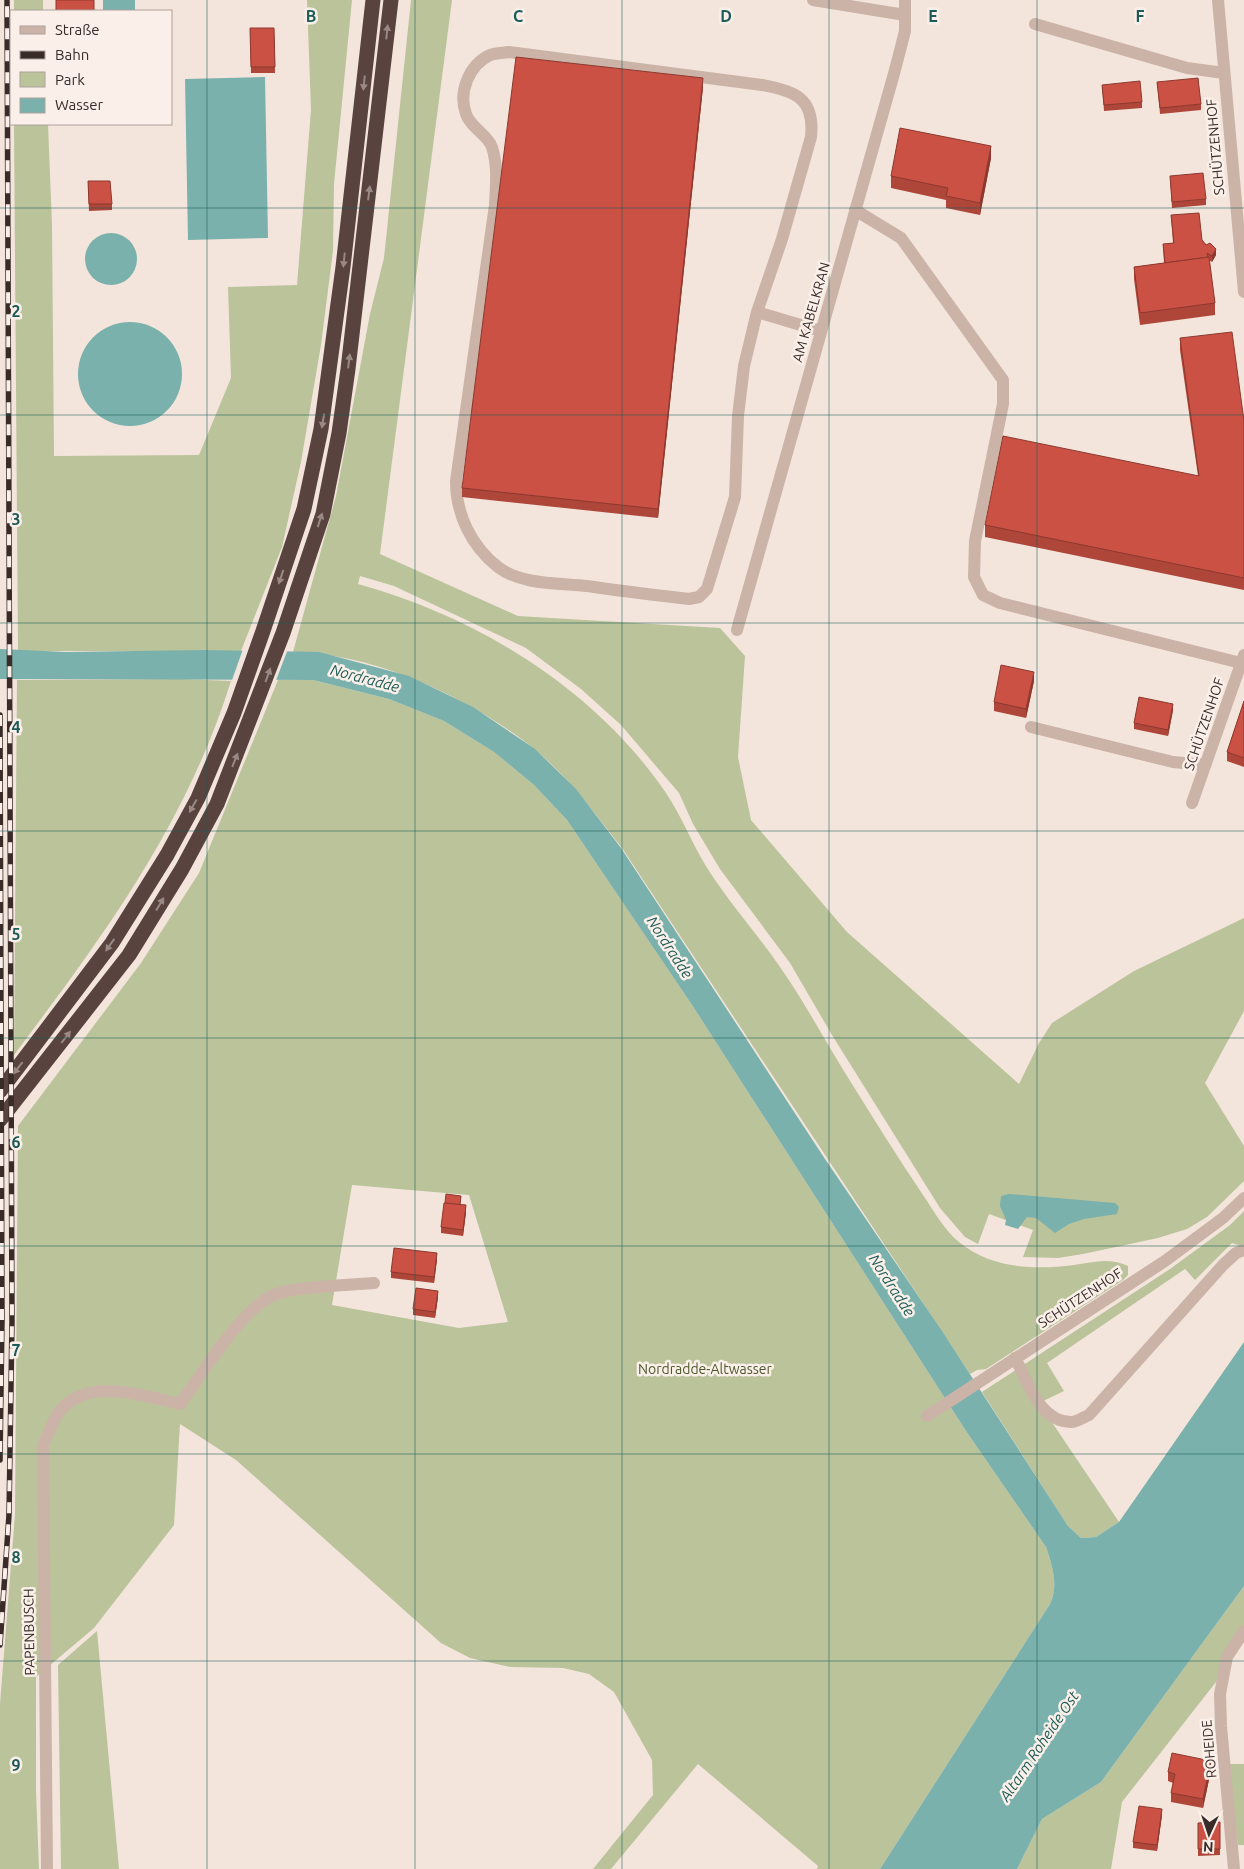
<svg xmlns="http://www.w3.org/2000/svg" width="1244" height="1869" viewBox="0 0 1244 1869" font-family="Ubuntu,sans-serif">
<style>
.green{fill:#bbc39b;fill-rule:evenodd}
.water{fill:#7ab1ac}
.pier{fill:#f3e5dc}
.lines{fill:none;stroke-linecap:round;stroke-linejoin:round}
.minor{stroke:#ccb3a7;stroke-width:12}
.highway{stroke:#59433f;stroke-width:15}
.rail-casing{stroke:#382b28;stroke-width:5.5}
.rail{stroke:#faf0e9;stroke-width:4;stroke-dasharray:11;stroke-linecap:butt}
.wall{fill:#ae463a}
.shaded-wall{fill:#8d392f}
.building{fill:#ca5143;stroke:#8d392f}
.oneway{fill:#998883}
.grid{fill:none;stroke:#1c5b57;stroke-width:1;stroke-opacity:0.55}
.labels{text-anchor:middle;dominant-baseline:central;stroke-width:5;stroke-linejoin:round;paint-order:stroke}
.street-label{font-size:14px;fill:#382b28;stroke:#faf0e9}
.park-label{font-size:14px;fill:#4d572b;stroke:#faf0e9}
.water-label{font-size:15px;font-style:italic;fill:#1c5b57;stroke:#faf0e9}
.grid-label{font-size:16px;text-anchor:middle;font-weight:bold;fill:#1c5b57;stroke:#faf0e9;stroke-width:5;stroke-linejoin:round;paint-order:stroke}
</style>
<rect width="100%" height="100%" fill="#f3e5dc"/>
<!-- green -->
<g class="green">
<rect x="14" y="0" width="29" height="11"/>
<polygon points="307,0 352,0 334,184 333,251 321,345 301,462 282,547 241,651 18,651 14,124 48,124 52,225 54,456 199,455 231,378 228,287 297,285 311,110"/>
<path d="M411,0h41l-72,554 138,62 202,12 25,28 -7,101 13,63 96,112 172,152 20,-41 13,-20 82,-52 110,-53v93l-39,72 39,63v35l-37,36 -20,12 -29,9 -75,16 -25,4 -35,-1 10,-27 -44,-16 -11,30 -13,-7 -25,-29 -108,-173 -42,-72 -70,-94 -27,-45 -14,-31 -58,-68 -40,-36 -55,-41 -132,-62 -34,-10 -2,8c120,33 237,105 308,209 17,25 28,56 45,81 21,32 47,61 69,93 26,37 47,78 72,117 23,37 46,74 71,111 11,16 21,35 36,47 33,27 76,28 115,23 18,-3 37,-8 54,1v9l-5,5 -137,89 -9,1 -7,4 -348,-526c-27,-34 -53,-71 -88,-99 -63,-51 -160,-96 -241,-97l43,-156 34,-182 14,-56z"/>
<path d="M181,679l50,2c-45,144 -128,255 -217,374l3,-375z"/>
<path d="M278,680h35l76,19 55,22 50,31 40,33 33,35 125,185 274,426 80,116c6,18 13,39 4,57l-170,265h-63l1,-3 -120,-102 -87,105h-18l60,-74 -1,-35 -38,-68 -25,-18 -26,-6 -53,-1 -40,-9 -29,-15 -205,-183 -56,-36 -6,101 -80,103 -58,49v114l3,78h-39v-165l15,-190 3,-388 123,-163 58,-90zM352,1185l117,10 39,127 -49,6 -127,-23z"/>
<polygon points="1244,1211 1244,1247 1232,1243 1195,1280 1185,1269 1047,1363 1064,1391 1039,1403 1119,1522 1096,1537 1081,1538 1068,1526 982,1392 1170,1269 1230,1225"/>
<polygon points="1244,1586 1244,1631 1223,1673 1122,1802 1111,1869 1017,1869 1042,1819 1101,1782"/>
<polygon points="97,1631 119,1869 61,1869 58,1665"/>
<polygon points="1226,1764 1244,1764 1244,1845 1238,1845"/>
</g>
<!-- water -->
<g class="water">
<rect x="103" y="0" width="32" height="11"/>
<polygon points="265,77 268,238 188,240 185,79"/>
<circle cx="111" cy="259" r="26"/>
<circle cx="130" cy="374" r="52"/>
<path d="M0,649l66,3 138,-2 115,2 90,24 64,31 62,42 41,40 45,59 204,311 117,172 126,195 13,12 15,-1 23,-15 125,-180v244l-143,196 -59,37 -25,50h-137l170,-265c9,-18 2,-39 -4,-57l-80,-116 -274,-426 -125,-185 -33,-35 -40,-33 -50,-31 -55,-22 -76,-19 -313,-1z"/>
<polygon points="1009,1194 1115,1203 1119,1207 1117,1214 1084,1219 1069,1224 1055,1233 1036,1218 1027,1217 1018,1229 1005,1225 1006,1220 1000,1206 1001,1196"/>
</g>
<!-- pier -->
<polygon class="pier" points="243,649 288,649 275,683 231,683"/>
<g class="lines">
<!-- minor -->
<g class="minor">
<polyline points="813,0 905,15"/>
<polyline points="1218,0 1244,292"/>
<polyline points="1035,24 1187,68 1224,73"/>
<polyline points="855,210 901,238 1003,380 1003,404 975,541 974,577 983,595 1000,603 1241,663"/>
<path d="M757,312l-13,54 -6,50 -3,81 -28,92 -8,8 -10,2c-34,-4 -68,-8 -102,-13 -28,-3 -66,-1 -89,-19 -27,-21 -42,-53 -42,-86l39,-276c1,-20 3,-39 -3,-58 -4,-12 -22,-20 -26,-33 -8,-22 3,-49 24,-59 6,-2 13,-2 19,-3l253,33c34,6 53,14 49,52l-29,102 -25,73 64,19"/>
<polyline points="737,630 895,70 905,31 905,0"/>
<polyline points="1031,727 1173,762 1205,765"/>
<polyline points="1192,803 1244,655"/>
<path d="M1015,1358c13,23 24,64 56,64 6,0 13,-5 18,-7l134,-150 13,-12 8,-3"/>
<polyline points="927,1416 1165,1261 1223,1218 1244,1198"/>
<path d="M47,1869l-4,-423c5,-11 9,-25 17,-35 28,-35 84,-15 120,-7 23,-31 56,-87 88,-106 18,-12 82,-13 106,-15"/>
<polyline points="1234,1869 1221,1726 1220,1694 1227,1657 1244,1631"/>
</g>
<!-- highway -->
<g class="highway">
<polyline points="0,1091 112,943 167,855 198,798 234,713 263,631 304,509 321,429 343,267 373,0"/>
<polyline points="0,1120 129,955 182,869 217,804 283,633 323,514 339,433 348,369 391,0"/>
</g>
<defs>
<g id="rail">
<polyline points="0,715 2,1320 0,1460"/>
<polyline points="0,1645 9,1515 12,1321 7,0"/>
</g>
</defs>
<!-- rail casing -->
<use href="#rail" class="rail-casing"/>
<!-- rail -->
<use href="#rail" class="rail"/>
</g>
<!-- wall -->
<g class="wall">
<polygon points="250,28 274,28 275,73 251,73"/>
<polygon points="1157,82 1201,104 1201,110 1160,114"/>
<polygon points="1102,85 1142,102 1142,108 1104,111"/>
<polygon points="703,87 658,518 462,497 462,488"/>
<polygon points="991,158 980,215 946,208 946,200 891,188 891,176"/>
<polygon points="1170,176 1206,199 1206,205 1172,208"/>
<polygon points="88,181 112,204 112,210 89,211"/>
<polygon points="1171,215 1202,240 1216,255 1212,262 1209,260 1215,303 1215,315 1140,325 1134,279 1134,267 1164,263 1163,244 1173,243"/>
<polygon points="1180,338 1244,421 1244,590 985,537 985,525 1198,476 1180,350"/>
<polygon points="1034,681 1026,718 994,711 994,702"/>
<polygon points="1244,701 1244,767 1227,761 1227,752"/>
<polygon points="1173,710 1168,736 1134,729 1134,723"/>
<polygon points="460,1205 466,1212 463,1236 441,1233 441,1227"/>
<polygon points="437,1259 434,1283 391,1278 391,1272"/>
<polygon points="438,1297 435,1318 413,1315 413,1309"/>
<polygon points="1211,1770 1203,1808 1171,1802 1171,1793 1173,1783 1168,1781 1168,1772"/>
<polygon points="1162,1815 1157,1851 1133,1848 1133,1842"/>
<polygon points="1220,1822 1220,1855 1198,1856 1198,1823"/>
</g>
<!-- shaded-wall -->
<g class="shaded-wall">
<polygon points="703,78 703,87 658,518 658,509"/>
<polygon points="991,146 991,158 980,215 980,203"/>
<polygon points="1216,249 1216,255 1212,262 1212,256"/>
<polygon points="1034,672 1034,681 1026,718 1026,709"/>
<polygon points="1173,704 1173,710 1168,736 1168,730"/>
<polygon points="466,1205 466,1212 463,1236 463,1230"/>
<polygon points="437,1253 437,1259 434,1283 434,1277"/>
<polygon points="438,1291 438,1297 435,1318 435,1312"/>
<polygon points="1211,1761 1211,1770 1203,1808 1203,1799"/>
<polygon points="1162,1809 1162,1815 1157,1851 1157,1845"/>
</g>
<!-- building -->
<g class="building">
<rect x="56" y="0" width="38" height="11"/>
<polygon points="250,28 274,28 275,67 251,67"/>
<polygon points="516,57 703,78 658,509 462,488"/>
<polygon points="1198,78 1201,104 1160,108 1157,82"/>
<polygon points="1140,81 1142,102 1104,105 1102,85"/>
<polygon points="900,128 991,146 980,203 946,196 948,188 891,176"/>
<polygon points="1203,173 1206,199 1172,202 1170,176"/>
<polygon points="88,181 110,181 112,204 89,204"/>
<polygon points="1199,213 1202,240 1206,245 1210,243 1216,249 1212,256 1207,253 1208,257 1165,263 1163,244 1174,243 1171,215"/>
<polygon points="1209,257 1215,303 1140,313 1134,267"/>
<polygon points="1232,332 1244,421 1244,578 985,525 1003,436 1199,476 1180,338"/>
<polygon points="1001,665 1034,672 1026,709 994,702"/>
<polygon points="1139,697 1173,704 1168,730 1134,723"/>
<polygon points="1244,701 1244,758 1227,752"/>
<polygon points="446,1194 461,1196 460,1205 445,1203"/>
<polygon points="444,1203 466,1205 463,1230 441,1227"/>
<polygon points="394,1248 437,1253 434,1277 391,1272"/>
<polygon points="416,1288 438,1291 435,1312 413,1309"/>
<polygon points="1172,1753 1211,1761 1203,1799 1171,1793 1175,1774 1168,1772"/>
<polygon points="1139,1806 1162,1809 1157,1845 1133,1842"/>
<polygon points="1220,1822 1220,1849 1198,1849 1198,1823"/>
</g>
<!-- one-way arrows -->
<defs><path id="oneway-solid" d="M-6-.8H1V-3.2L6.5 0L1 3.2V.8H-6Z" transform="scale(1.25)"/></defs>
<g class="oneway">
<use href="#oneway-solid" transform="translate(387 32) rotate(-84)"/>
<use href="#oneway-solid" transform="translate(364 83) rotate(96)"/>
<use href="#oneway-solid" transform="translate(369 193) rotate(-83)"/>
<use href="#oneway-solid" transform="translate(344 260) rotate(96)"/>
<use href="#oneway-solid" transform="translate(349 361) rotate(-83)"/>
<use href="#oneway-solid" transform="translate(323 421) rotate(99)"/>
<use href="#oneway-solid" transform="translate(320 520) rotate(-72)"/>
<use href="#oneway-solid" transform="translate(281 577) rotate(109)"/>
<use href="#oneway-solid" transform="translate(268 675) rotate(-70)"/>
<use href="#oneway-solid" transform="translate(235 760) rotate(-68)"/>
<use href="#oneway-solid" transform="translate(193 806) rotate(119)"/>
<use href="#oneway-solid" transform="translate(160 904) rotate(-59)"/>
<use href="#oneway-solid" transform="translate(110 945) rotate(125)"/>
<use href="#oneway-solid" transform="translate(66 1037) rotate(-52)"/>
<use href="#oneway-solid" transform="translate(18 1068) rotate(128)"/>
</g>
<!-- grid -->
<path class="grid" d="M207,0v1869M415,0v1869M622,0v1869M829,0v1869M1037,0v1869M0,208h1244M0,415h1244M0,623h1244M0,831h1244M0,1038h1244M0,1246h1244M0,1454h1244M0,1661h1244"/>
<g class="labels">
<!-- street labels -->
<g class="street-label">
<text transform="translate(1215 147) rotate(-95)">SCHÜTZENHOF</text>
<text transform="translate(811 312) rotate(-74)">AM KABELKRAN</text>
<text transform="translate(1204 724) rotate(-71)">SCHÜTZENHOF</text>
<text transform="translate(1080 1298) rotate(-33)">SCHÜTZENHOF</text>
<text transform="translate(29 1632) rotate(-91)">PAPENBUSCH</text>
<text transform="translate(1209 1749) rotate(-95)">ROHEIDE</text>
</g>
<!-- park labels -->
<g class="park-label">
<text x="705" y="1369">Nordradde-Altwasser</text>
</g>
<!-- water labels -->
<g class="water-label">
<text transform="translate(365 678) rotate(15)">Nordradde</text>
<text transform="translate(670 947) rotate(57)">Nordradde</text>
<text transform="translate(892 1285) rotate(57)">Nordradde</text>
<text transform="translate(1039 1746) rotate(-56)">Altarm Roheide Ost</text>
</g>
</g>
<g class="grid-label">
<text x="311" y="22">B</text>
<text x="518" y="22">C</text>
<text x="726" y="22">D</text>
<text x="933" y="22">E</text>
<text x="1140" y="22">F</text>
<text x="16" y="317">2</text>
<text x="16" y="525">3</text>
<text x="16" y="733">4</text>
<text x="16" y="940">5</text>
<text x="16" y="1148">6</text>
<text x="16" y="1356">7</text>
<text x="16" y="1563">8</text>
<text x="16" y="1771">9</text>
</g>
<!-- legend -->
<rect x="10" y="10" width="162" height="115" fill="#faf0e9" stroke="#aca19c"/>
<rect x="20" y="26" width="25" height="8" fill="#ccb3a7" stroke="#aca19c"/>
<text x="55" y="35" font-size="15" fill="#382b28">Straße</text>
<rect x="20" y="51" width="25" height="8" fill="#382b28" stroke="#aca19c"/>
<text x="55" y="60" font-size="15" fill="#382b28">Bahn</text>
<rect x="20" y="72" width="25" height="15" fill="#bbc39b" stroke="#aca19c"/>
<text x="55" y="85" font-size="15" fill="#382b28">Park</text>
<rect x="20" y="98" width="25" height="15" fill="#7ab1ac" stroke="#aca19c"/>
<text x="55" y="110" font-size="15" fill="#382b28">Wasser</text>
<!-- north arrow -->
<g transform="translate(1209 1834) rotate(183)" stroke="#faf0e9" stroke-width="4" paint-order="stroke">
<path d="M0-4L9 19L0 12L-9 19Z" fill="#382b28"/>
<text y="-8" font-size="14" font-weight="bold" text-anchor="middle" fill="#382b28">N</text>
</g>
</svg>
